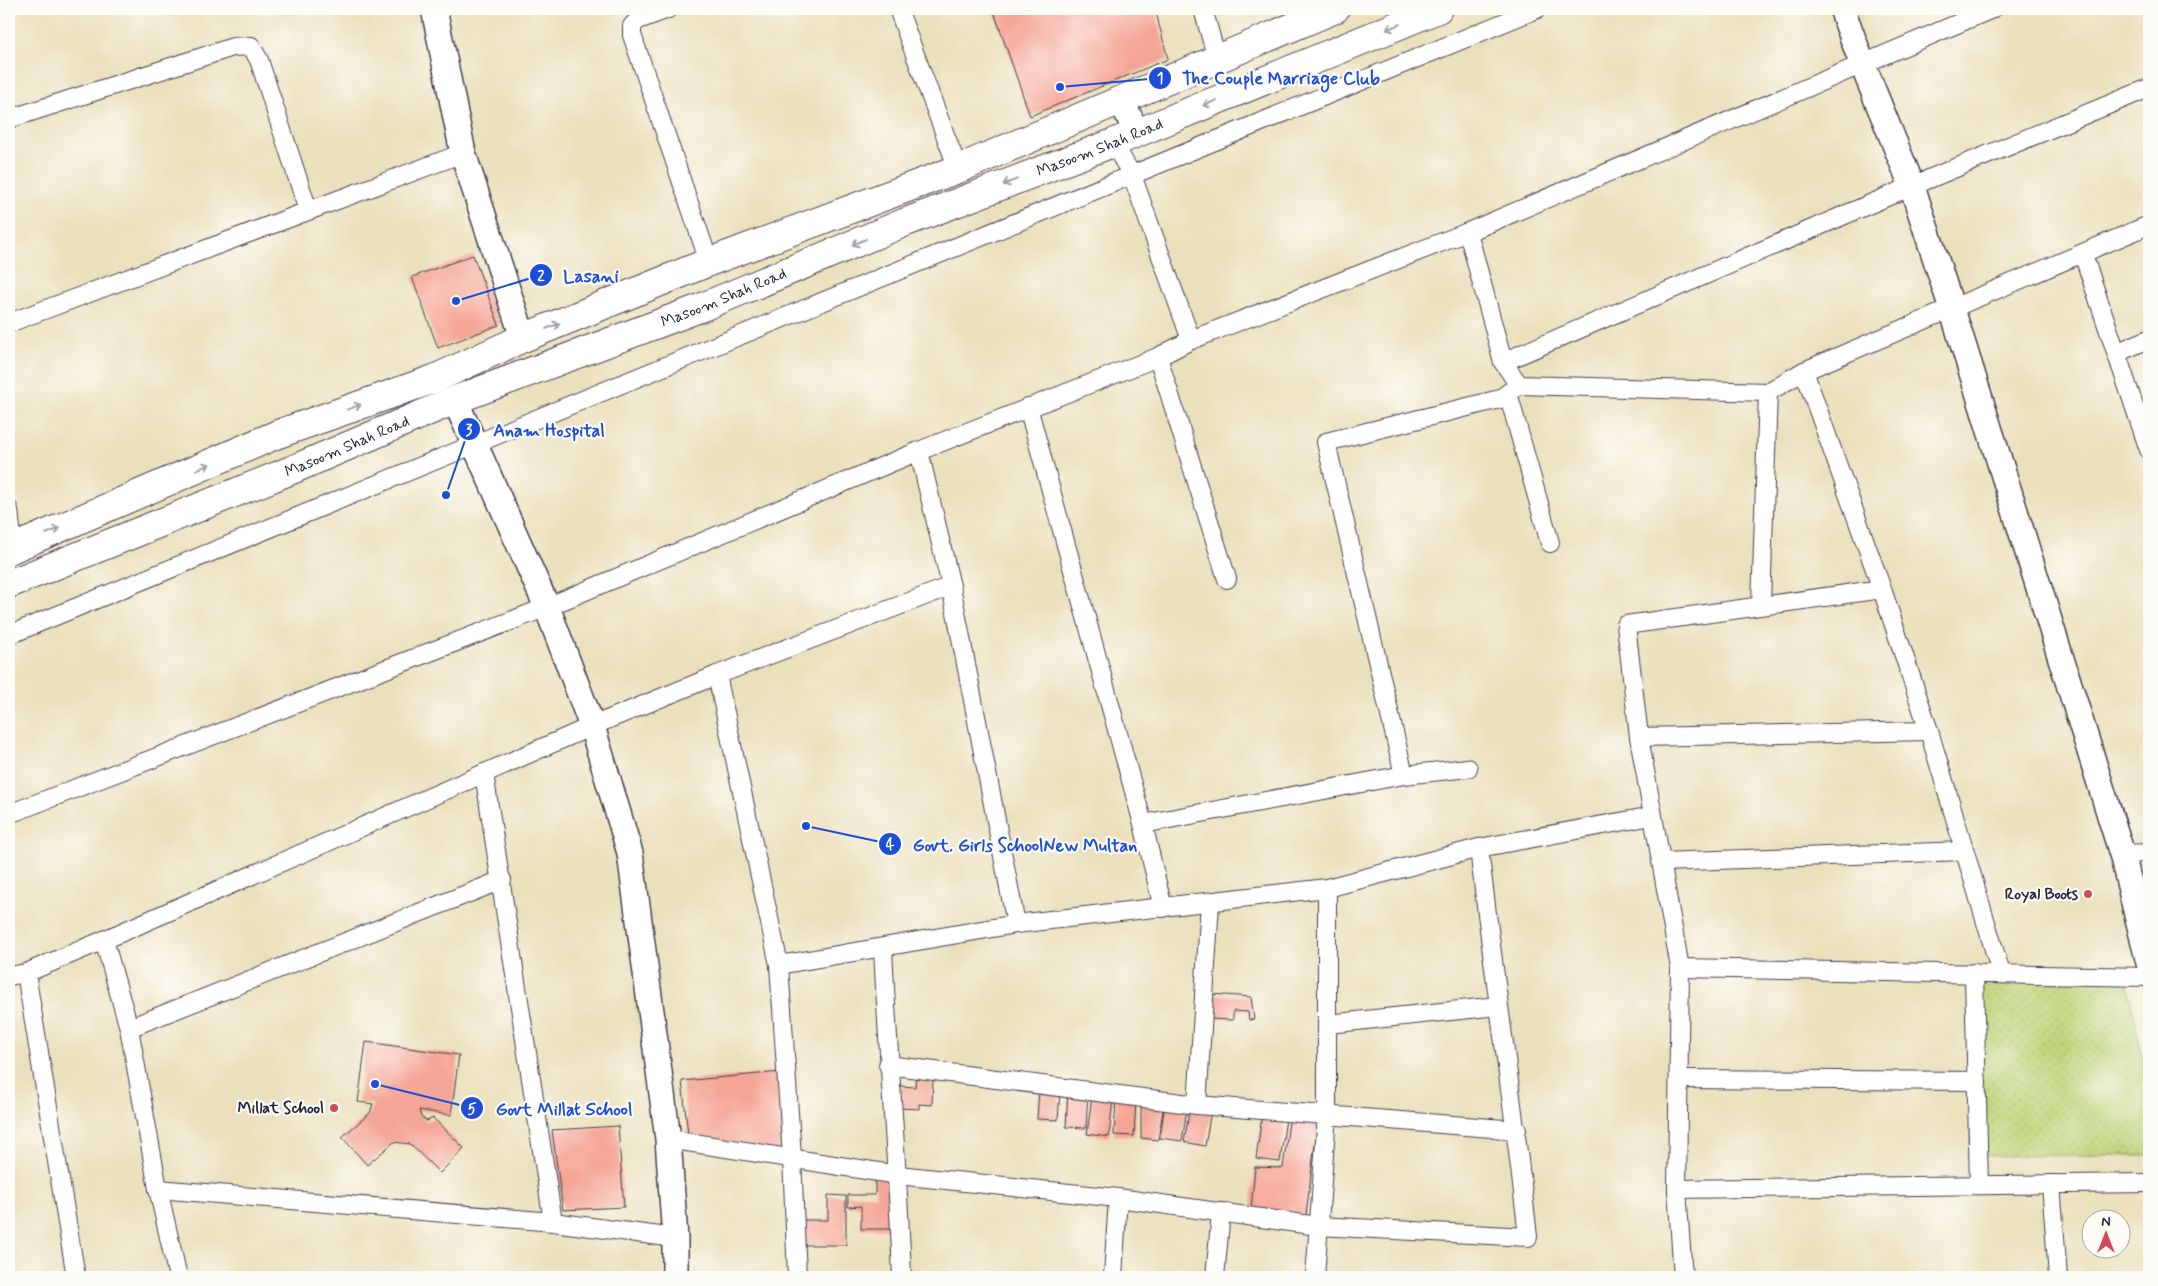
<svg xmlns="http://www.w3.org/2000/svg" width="2158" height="1286" viewBox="0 0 2158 1286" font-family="Mynerve,sans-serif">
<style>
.green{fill:url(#green-dots);stroke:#707a59}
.building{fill:#f5a596}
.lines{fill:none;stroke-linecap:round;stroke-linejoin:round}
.street-casing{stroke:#403e4e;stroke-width:20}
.secondary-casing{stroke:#403e4e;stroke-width:28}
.primary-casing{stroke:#403e4e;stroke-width:30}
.street{stroke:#fff;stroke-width:18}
.secondary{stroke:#fff;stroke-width:25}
.primary{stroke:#fff;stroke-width:28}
.oneway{stroke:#9c9ca7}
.poi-dot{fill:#d1495b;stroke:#fdfcf7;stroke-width:2}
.labels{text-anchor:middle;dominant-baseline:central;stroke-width:4.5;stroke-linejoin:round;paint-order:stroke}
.street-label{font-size:16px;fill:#22223b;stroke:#fdfcf7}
.poi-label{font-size:16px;font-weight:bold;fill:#22223b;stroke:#fdfcf7;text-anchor:end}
.leader{fill:none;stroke:#1d4ed8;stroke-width:2}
.callout-dot{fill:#1d4ed8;stroke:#fdfcf7;stroke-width:2}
.mark-label{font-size:15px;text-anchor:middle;font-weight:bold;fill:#fff}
.callout-label{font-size:18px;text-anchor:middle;font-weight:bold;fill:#1d4ed8;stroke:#fdfcf7;stroke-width:4.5;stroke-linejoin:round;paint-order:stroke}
</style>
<defs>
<pattern id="green-dots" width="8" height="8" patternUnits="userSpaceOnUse" patternTransform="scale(1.25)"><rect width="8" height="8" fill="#bed377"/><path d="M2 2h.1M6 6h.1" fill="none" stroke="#a3b568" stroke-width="1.8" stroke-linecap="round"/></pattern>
</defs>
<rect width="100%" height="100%" fill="#fdfcf7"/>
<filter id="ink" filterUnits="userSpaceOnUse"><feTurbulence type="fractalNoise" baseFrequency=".02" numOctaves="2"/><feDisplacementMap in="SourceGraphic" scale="10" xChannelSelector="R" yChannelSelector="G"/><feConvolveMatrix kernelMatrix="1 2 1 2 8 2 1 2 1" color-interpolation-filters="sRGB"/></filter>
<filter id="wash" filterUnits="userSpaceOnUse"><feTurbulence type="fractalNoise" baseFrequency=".0096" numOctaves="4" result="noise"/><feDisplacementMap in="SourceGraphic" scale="20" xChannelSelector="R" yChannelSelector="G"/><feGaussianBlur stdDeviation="1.12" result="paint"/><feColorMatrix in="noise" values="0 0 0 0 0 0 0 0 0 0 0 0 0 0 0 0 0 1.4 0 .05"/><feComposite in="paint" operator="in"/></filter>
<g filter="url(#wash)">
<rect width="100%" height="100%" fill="#ebe0bc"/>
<!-- green -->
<polygon class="green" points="1974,973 2126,977 2149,1088 2149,1155 1970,1156"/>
<g id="blocks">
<!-- building -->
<g class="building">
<polygon points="993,9 1155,9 1168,59 1030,116"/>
<polygon points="473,255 499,325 438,348 412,277"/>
<polygon points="1212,994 1251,997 1254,1019 1249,1020 1248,1012 1233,1011 1233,1020 1210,1019"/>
<polygon points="366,1042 459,1055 451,1115 419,1110 421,1117 427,1121 433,1118 464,1148 440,1173 410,1144 394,1142 367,1165 342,1137 370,1113 373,1104 358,1102"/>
<polygon points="781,1072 787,1153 688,1134 682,1081"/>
<polygon points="916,1077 933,1078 932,1105 919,1104 919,1109 899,1108 900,1086 915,1087"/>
<polygon points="1039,1090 1060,1091 1058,1120 1037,1119"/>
<polygon points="1068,1091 1088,1092 1086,1128 1066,1127"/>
<polygon points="1092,1096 1113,1098 1109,1137 1087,1134"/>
<polygon points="1116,1098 1136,1100 1134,1136 1114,1135"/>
<polygon points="1141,1101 1164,1104 1158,1140 1141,1138"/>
<polygon points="1165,1104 1187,1108 1182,1141 1160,1138"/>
<polygon points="1190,1107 1211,1111 1205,1146 1184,1142"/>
<polygon points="1262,1115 1286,1118 1280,1162 1256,1159"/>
<polygon points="1290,1115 1318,1119 1306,1215 1251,1209 1255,1167 1283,1168"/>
<polygon points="618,1126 624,1207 563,1210 552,1130"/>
<polygon points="875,1173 895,1173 895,1229 861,1229 861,1206 848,1207 848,1195 875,1195"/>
<polygon points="828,1195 846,1196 846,1245 803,1245 803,1220 828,1220"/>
</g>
</g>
</g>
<g filter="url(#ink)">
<use href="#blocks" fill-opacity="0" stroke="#403e4e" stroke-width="1"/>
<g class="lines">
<defs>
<g id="street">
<polyline points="668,9 638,20 632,26 632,35 709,262"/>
<polyline points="898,9 958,169"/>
<polyline points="1203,9 1217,59"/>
<polyline points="9,119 233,47 251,46 259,60 308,210"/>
<polyline points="1113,143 1132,175 1191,340"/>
<polyline points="1468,232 1503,362 1519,385 1768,392 1804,371 2149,225"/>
<polyline points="2083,254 2149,450"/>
<polyline points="9,323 463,153"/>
<polyline points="2116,353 2149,339"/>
<polyline points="1158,357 1227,579"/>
<polyline points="1503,362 1912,186 2149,88"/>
<polyline points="1804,371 1882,589 1929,731 2001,973"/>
<polyline points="1508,393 1550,543"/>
<polyline points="1028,407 1143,824 1163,908"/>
<polyline points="919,451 951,586 1016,924"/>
<polyline points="9,510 13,548"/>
<polyline points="1761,605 1768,392"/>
<polyline points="9,635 1537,9"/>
<polyline points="717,675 779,965 792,1157 797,1277"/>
<polyline points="1639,737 1929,731"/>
<polyline points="484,773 553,1222"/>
<polyline points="1404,775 1326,442 1500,399 1519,385"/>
<polyline points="9,814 547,607 919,451 1158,357 1191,340 1468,232 1992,9"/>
<polyline points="1143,824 1404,775 1468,768"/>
<polyline points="2122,854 2149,853"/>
<polyline points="1661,862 1964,851"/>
<polyline points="104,940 129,1028 158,1189 178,1277"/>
<path d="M883,948c5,110 15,219 19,329"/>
<polyline points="779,965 1016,924 1327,888 1479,848"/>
<polyline points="1680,968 2149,977"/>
<polyline points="26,973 76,1277"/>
<polyline points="1974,973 1979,1185"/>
<polyline points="9,976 26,973 104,940 592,726 717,675 951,586"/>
<polyline points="1328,1024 1498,1006"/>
<polyline points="129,1028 502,880"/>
<polyline points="888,1065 1197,1105 1517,1130"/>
<polyline points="1679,1079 1977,1081"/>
<polyline points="1197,1105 1210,903"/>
<path d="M668,1139l230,36 220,23 200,28 210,11c-14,-130 -34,-259 -49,-389l173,-32"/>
<polyline points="2051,1184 2058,1277"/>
<polyline points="158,1189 553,1222 675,1238"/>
<polyline points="1677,1189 2149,1183"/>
<polyline points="1113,1277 1118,1198"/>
<polyline points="1215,1277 1221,1212"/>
<polyline points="1315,1277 1327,1114 1327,888"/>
<polyline points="1683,1277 1677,1189 1680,968 1639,737 1626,625 1882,589"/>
</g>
<g id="secondary">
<polyline points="434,9 463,153 523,338"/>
<polyline points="1842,9 1862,63 1912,186 1952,309 2122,854 2149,963"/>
<polyline points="1121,100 1137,133"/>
<polyline points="455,400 547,607 592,726 630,853 668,1139 675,1238 675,1277"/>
</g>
<g id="primary">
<polyline points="9,550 278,434 434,379 523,338 709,262 958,169 1335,9"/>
<path id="s1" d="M9,584l285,-115 161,-69 245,-92 206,-86 207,-79 325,-134"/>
</g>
</defs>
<!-- street casing -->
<use href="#street" class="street-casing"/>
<!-- secondary casing -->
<use href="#secondary" class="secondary-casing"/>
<!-- primary casing -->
<use href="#primary" class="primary-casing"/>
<!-- street -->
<use href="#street" class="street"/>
<!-- secondary -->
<use href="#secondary" class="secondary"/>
<!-- primary -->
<use href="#primary" class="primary"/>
</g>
<!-- one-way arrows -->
<defs><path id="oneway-shaft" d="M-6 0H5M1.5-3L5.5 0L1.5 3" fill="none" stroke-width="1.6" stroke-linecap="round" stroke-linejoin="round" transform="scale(1.25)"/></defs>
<g class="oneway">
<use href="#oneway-shaft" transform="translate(1393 27) rotate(158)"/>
<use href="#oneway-shaft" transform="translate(1210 103) rotate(158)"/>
<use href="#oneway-shaft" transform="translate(1010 182) rotate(159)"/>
<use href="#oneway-shaft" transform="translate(859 242) rotate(157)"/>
<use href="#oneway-shaft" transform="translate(553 326) rotate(-22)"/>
<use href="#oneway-shaft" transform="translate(354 407) rotate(-20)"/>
<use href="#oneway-shaft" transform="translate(203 467) rotate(-23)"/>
<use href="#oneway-shaft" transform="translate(53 531) rotate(-23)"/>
</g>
</g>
<!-- markers -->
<g class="poi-dot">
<circle cx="2088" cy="894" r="5"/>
<circle cx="334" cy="1108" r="5"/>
</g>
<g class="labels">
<!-- street labels -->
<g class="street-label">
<text stroke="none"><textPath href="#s1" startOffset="1175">Masoom Shah Road</textPath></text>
<text stroke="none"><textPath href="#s1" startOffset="770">Masoom Shah Road</textPath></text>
<text stroke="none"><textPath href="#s1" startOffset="365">Masoom Shah Road</textPath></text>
</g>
<!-- poi labels -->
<g class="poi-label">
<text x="2078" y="894">Royal Boots</text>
<text x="324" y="1108">Millat School</text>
</g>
</g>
<!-- callouts -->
<path class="leader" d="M1060 87L1160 78M456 301L541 275M446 495L469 429M806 826L890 844M375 1084L472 1108"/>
<g class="callout-dot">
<circle cx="1060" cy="87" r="5"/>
<circle cx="456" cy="301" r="5"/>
<circle cx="446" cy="495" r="5"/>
<circle cx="806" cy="826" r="5"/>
<circle cx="375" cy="1084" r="5"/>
<circle cx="1160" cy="78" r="12"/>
<circle cx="541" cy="275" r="12"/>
<circle cx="469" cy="429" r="12"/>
<circle cx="890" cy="844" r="12"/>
<circle cx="472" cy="1108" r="12"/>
</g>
<g class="mark-label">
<text x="1160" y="83">1</text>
<text x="541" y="281">2</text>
<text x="469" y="435">3</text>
<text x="890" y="849">4</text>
<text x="472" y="1114">5</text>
</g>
<g class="callout-label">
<text x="1281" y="84">The Couple Marriage Club</text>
<text x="591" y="282">Lasani</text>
<text x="549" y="436">Anam Hospital</text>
<text x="1025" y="851">Govt. Girls SchoolNew Multan</text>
<text x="564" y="1115">Govt Millat School</text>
</g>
<!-- margin -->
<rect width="2158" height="1286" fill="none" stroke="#fdfcf7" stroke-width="30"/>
<!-- north arrow -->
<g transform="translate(2106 1234)"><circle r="24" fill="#fdfcf7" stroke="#a5a5ac"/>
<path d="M0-4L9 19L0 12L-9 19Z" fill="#d1495b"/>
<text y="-8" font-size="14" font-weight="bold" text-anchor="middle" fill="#22223b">N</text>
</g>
</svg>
